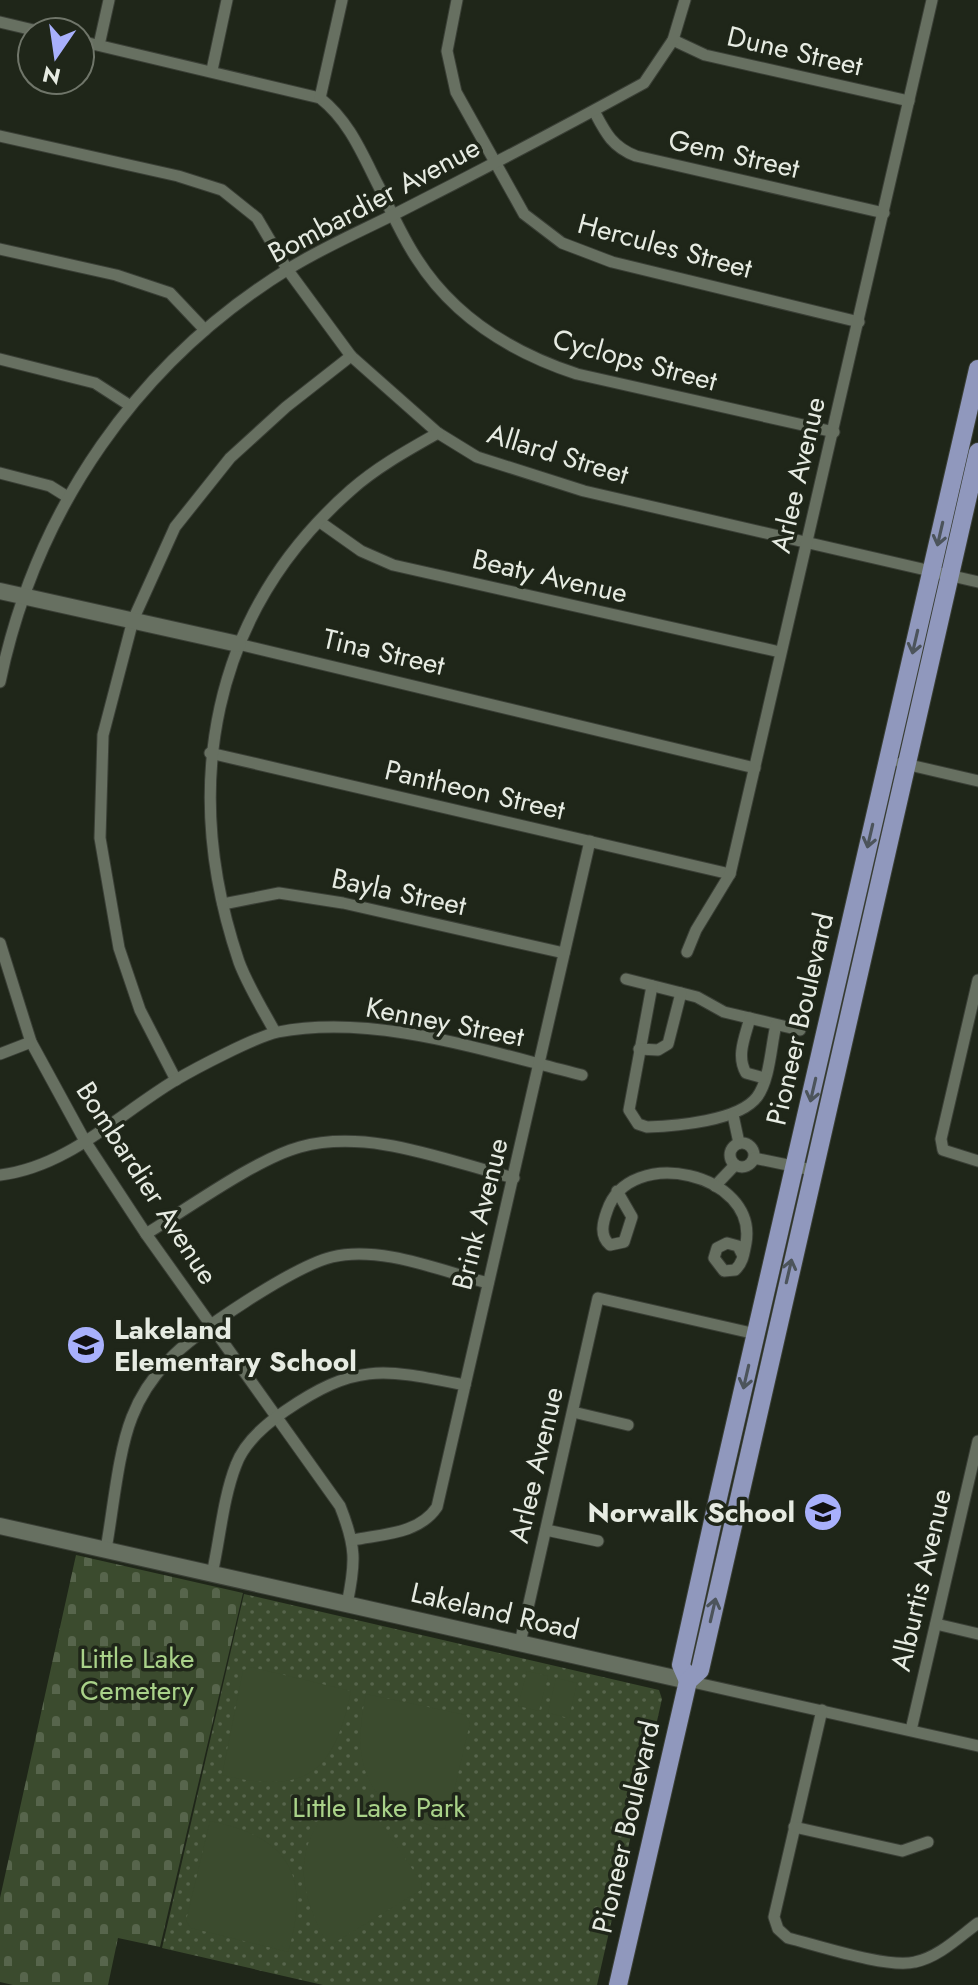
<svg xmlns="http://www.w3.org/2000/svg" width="978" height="1985" viewBox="0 0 978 1985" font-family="Jost,sans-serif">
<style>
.cemetery{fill:url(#cemetery-stones)}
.park{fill:url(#park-dots)}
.pitch{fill:#3b4b2e}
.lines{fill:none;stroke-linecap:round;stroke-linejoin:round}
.street-casing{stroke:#3a3f36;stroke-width:13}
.secondary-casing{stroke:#3a3f36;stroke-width:18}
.primary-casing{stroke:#3a3f36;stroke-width:20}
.street{stroke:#677061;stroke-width:11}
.secondary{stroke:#677061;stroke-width:16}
.primary{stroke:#9098bd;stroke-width:18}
.oneway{stroke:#4c545b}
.labels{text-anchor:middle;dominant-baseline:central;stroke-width:7;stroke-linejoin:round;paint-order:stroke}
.street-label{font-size:28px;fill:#e6ebe2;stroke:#1f2619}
.poi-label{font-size:28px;font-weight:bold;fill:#e6ebe2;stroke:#1f2619;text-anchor:start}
.park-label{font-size:28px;fill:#a9d289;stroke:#1f2619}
</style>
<defs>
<pattern id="cemetery-stones" width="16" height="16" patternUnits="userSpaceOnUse" patternTransform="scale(2)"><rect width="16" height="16" fill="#3b4b2e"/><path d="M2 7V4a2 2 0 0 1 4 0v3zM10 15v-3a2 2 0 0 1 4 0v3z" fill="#57654c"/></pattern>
<pattern id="park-dots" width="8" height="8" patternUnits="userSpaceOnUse" patternTransform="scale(2)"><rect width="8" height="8" fill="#3b4b2e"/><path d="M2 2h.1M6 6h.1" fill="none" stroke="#57654c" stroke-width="1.8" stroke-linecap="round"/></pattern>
</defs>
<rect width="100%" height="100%" fill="#1f2619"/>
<!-- cemetery -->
<polygon class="cemetery" points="76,1555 243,1593 160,1947 118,1938 108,1985 13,1985 0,1982 0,1898"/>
<!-- park -->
<polygon class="park" points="244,1594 659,1690 662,1699 597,1985 323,1985 162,1948"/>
<!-- pitch -->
<g class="pitch">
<path d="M251,1667l100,24c-17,83 -46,104 -129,84l21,-104z"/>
<polygon points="527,1671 548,1676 539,1711 518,1706"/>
<polygon points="556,1678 577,1683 569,1718 548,1713"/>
<path d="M366,1694l100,21 4,8 -25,106c-78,-17 -95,-62 -79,-135z"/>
<path d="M355,1786l67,97 -1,7 -92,56c-38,-65 -36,-113 26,-160z"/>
<path d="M210,1821c79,16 101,54 78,131l-97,-24 -5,-7z"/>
</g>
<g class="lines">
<defs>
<g id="street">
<polyline points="457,0 447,51 456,92 524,214 562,243 612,262 859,322"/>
<polyline points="0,22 42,32"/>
<polyline points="673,40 705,55 909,101"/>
<path d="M80,41l240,57c28,22 41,53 57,85 13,25 24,52 40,76 37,58 96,94 160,115l257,58"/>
<polyline points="99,45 109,0"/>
<polyline points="212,70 227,0"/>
<polyline points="320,98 342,0"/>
<path d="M594,111c11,21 18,36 42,45l248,57"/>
<polyline points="0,136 178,176 222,190 257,218 287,269 351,356 438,433 477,457 584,491 978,582"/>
<polyline points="0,249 116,275 170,293 205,330"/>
<polyline points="0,359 95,383 129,405"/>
<polyline points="0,473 50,486 66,496"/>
<polyline points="320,522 361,551 393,565 780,652"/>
<polyline points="238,644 755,768"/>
<path d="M0,682c36,-173 138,-321 290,-414 34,-21 71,-37 107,-55 83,-42 165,-85 247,-130l29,-43 12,-40"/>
<polyline points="210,753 730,874"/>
<polyline points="901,763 978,781"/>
<polyline points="223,904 279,893 343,903 564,953"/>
<path d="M0,943l31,99 54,99 61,93 194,272c16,40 16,56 7,98"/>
<polyline points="687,952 696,930 730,874 932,0"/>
<polyline points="626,979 697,997 724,1012 800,1030"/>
<polyline points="978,980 941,1139 943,1150 978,1161"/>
<path d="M652,986l-23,124 9,14 9,3c29,-1 92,-6 110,-30 13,-17 14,-52 19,-72"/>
<path d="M750,1018c-5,19 -14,38 -4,55l18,5"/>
<path d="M275,1032c-12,-22 -27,-46 -36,-70 -59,-174 -29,-348 112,-472 26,-23 57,-40 87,-57"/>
<polyline points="639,1049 658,1050 668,1044 681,993"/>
<polyline points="0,1054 31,1042"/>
<polyline points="176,1080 140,1010 119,948 100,838 103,735 133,620 175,527 230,458 286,407 351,356"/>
<polyline points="733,1115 739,1143"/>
<circle cx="742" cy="1155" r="12"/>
<polyline points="754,1158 812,1170"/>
<path d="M0,1175c67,-8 118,-60 174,-94 22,-13 81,-44 104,-49 97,-19 210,20 304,43"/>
<polyline points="715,1186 735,1165"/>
<path d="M617,1191l15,26 -8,25 -14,3c-11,-9 -7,-23 -3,-34 22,-67 151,-38 139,32 -2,10 -3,20 -11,27l-11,1 -10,-13 3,-10 10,-5 11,3 5,10"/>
<path d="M146,1234c41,-25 110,-75 154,-87 69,-19 147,14 214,31"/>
<polyline points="573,1412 628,1425"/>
<polyline points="546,1530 598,1541"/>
<path d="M353,1540c30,-6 66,-6 84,-33l153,-666"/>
<path d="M106,1549c7,-38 12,-97 26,-132 8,-21 20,-39 36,-56 26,-29 127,-95 164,-104 48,-12 109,14 156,26"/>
<path d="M212,1574c8,-35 11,-76 24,-109 8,-22 30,-41 49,-54 72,-49 98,-42 180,-26"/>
<polyline points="936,1624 978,1634"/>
<polyline points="520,1643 598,1298 756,1334"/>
<polyline points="688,1681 978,1746"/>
<path d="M822,1710l-48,207 4,12 10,9c29,7 100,31 127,24 24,-5 44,-25 63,-39"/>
<polyline points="911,1730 978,1441"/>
<polyline points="794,1827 902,1851 928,1842"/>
</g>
<g id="secondary">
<polyline points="0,591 238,644"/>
<polyline points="0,1526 688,1681"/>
</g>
<g id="primary">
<polyline points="688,1681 681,1665 718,1498 978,369"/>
<polyline points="618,1985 688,1681 700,1670 978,452"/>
</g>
</defs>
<!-- street casing -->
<use href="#street" class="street-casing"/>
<!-- secondary casing -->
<use href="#secondary" class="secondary-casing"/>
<!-- primary casing -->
<use href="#primary" class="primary-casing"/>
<!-- street -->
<use href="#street" class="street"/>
<!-- secondary -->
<use href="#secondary" class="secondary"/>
<!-- primary -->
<use href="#primary" class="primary"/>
</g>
<!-- one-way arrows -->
<defs><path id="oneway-shaft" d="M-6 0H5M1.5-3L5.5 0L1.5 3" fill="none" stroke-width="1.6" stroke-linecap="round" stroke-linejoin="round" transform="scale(2)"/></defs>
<g class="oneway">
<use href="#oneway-shaft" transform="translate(940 534) rotate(103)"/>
<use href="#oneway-shaft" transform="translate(915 642) rotate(103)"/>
<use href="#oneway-shaft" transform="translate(870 836) rotate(103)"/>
<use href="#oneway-shaft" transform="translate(813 1090) rotate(103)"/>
<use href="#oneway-shaft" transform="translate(789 1271) rotate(-77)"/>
<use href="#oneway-shaft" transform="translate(746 1377) rotate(103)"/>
<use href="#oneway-shaft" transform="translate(713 1610) rotate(-77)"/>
</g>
<!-- icons -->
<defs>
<symbol id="school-disc" viewBox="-11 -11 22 22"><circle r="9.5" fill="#a8b0fc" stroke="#1f2619"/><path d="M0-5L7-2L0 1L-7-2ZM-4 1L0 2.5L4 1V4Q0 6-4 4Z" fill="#111"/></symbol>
</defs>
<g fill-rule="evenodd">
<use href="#school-disc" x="64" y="1323" width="44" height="44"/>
<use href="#school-disc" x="801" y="1490" width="44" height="44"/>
</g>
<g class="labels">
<!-- street labels -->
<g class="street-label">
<text transform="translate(795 51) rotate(13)">Dune Street</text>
<text transform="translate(734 154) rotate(13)">Gem Street</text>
<text transform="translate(374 200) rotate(-28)">Bombardier Avenue</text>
<text transform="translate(665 246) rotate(15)">Hercules Street</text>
<text transform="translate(635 360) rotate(15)">Cyclops Street</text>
<text transform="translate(558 454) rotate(17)">Allard Street</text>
<text transform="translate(798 475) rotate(-77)">Arlee Avenue</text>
<text transform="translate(550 576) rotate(13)">Beaty Avenue</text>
<text transform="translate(384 652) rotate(13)">Tina Street</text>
<text transform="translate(475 790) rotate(13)">Pantheon Street</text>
<text transform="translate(399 892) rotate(12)">Bayla Street</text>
<text transform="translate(800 1019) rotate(-77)">Pioneer Boulevard</text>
<text transform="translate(445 1022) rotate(11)">Kenney Street</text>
<text transform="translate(147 1183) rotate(57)">Bombardier Avenue</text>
<text transform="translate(480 1214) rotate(-76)">Brink Avenue</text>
<text transform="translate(536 1465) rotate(-77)">Arlee Avenue</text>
<text transform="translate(921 1580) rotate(-77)">Alburtis Avenue</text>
<text transform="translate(495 1611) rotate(13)">Lakeland Road</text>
<text transform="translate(626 1827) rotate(-77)">Pioneer Boulevard</text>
</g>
<!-- poi labels -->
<g class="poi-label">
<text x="114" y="1329">Lakeland<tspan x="114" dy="32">Elementary School</tspan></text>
<text x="795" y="1512" text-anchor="end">Norwalk School</text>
</g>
<!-- park labels -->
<g class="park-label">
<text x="137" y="1658">Little Lake<tspan x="137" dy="32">Cemetery</tspan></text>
<text x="379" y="1807">Little Lake Park</text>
</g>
</g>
<!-- north arrow -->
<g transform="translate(56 56) rotate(193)"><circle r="38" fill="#1f2619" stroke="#6f7569" stroke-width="2"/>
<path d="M0-6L14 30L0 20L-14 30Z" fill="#a8b0fc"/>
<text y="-12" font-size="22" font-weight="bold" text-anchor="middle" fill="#e6ebe2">N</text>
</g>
</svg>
